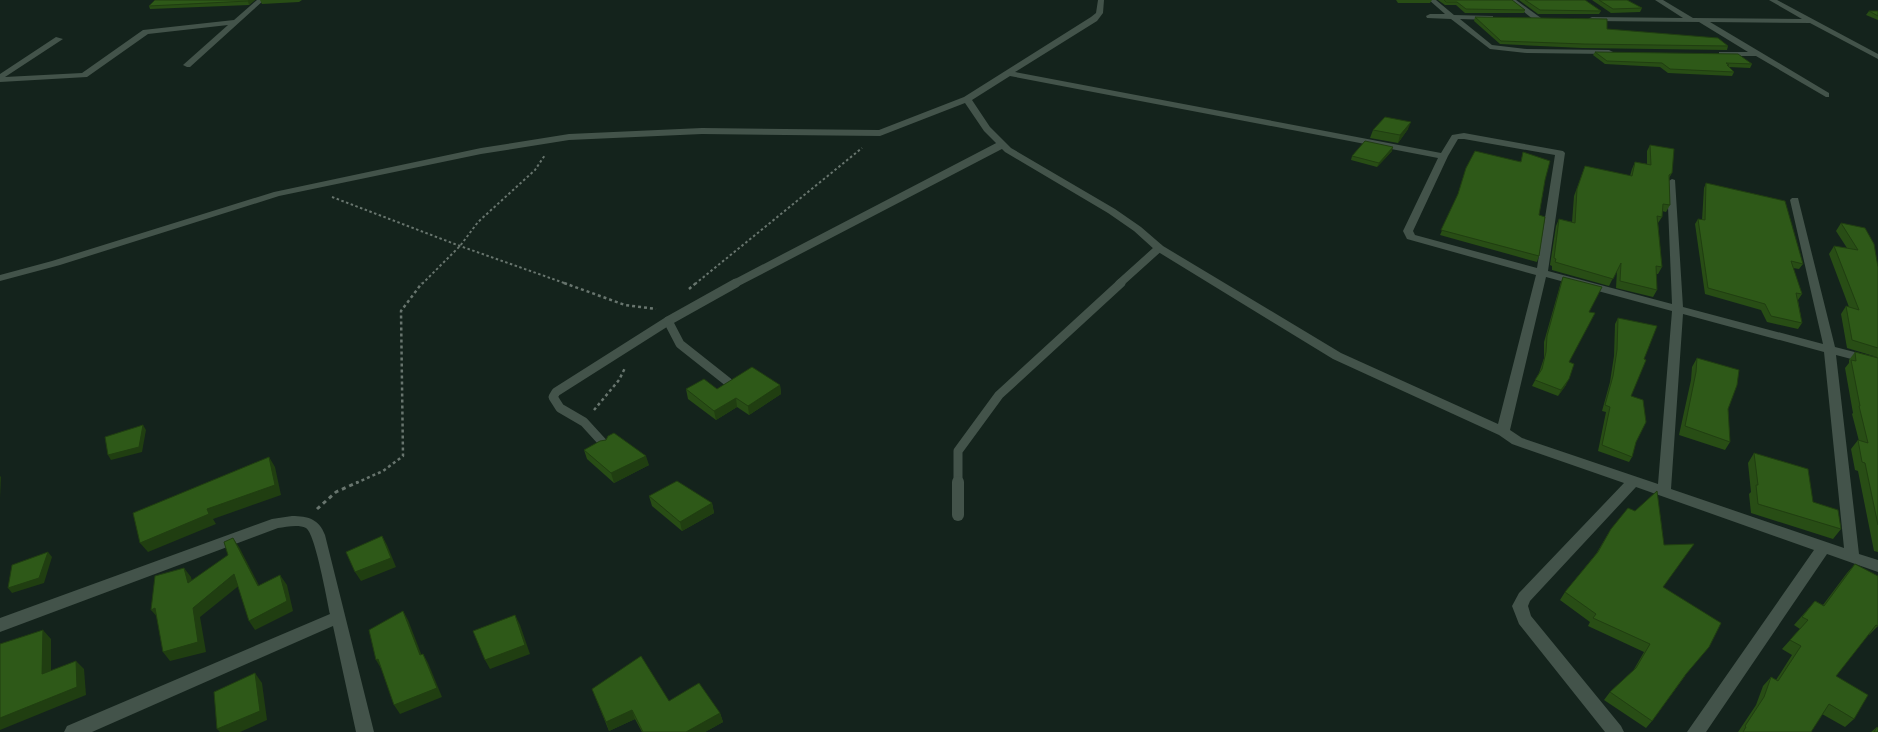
<svg xmlns="http://www.w3.org/2000/svg" width="1878" height="732" viewBox="0 0 1878 732" font-family="'Public Sans',sans-serif">
<style>
.lines{fill:none;stroke-linecap:round;stroke-linejoin:round}
.path-far2{stroke:#68756e;stroke-width:2;stroke-dasharray:2.5 2.5;stroke-linecap:butt}
.path-far1{stroke:#68756e;stroke-width:2.5;stroke-dasharray:3 3;stroke-linecap:butt}
.path{stroke:#68756e;stroke-width:3;stroke-dasharray:4 4;stroke-linecap:butt}
.lane-far2{stroke:#43534a;stroke-width:8}
.lane-far1{stroke:#43534a;stroke-width:9}
.lane{stroke:#43534a;stroke-width:12}
.street{fill:#43534a;fill-rule:evenodd}
.wall{fill:#284d15}
.shaded-wall{fill:#203e11}
.building{fill:#2e5918;stroke:#203e11}
</style>
<rect width="100%" height="100%" fill="#14231c"/>
<g class="lines">
<!-- path-far2 -->
<g class="path-far2">
<polyline points="332,197 460,246 567,284"/>
<polyline points="422,284 460,246 478,222 535,170 545,155"/>
<polyline points="695,284 862,148"/>
</g>
<!-- path-far1 -->
<g class="path-far1">
<polyline points="564,283 625,305 656,309"/>
<polyline points="689,289 696,283"/>
<polyline points="594,410 619,380 625,368"/>
<polyline points="356,483 383,471 403,456 401,311 422,283"/>
</g>
<!-- path -->
<polyline class="path" points="317,509 336,492 358,482"/>
<!-- lane-far2 -->
<g class="lane-far2">
<polyline points="734,284 1001,145"/>
<polyline points="1119,284 1159,248"/>
</g>
<!-- lane-far1 -->
<g class="lane-far1">
<polyline points="668,321 680,344 728,382"/>
<polyline points="605,445 584,422 560,408 553,397 556,392 668,321 736,283"/>
<polyline points="958,483 958,451 999,395 1121,283"/>
</g>
<!-- lane -->
<polyline class="lane" points="958,482 958,515"/>
<!-- street -->
<g class="street">
<polygon points="257,0 264,0 190,67 187,67 183,65 228,25 148,34 87,77 0,82 0,74 56,37 63,39 5,77 82,73 143,30 234,20"/>
<path d="M1098,0h6l-1,13 -6,8 -82,51 426,81 11,-18 12,-2 99,18 2,2 -17,118 124,33 -5,-122 5,-3 3,1 8,127 140,37 -33,-144 2,-2h6l37,149 43,11v8l-42,-11 23,199 19,6v12l-51,-18 -121,178h-19l127,-182 -178,-63 -106,114 -2,5 3,10 90,110 3,6h-19l-86,-108 -7,-18 7,-13 105,-110 -112,-39 -13,-9 -166,-76 -178,-109 -21,-19 -26,-18 -103,-61 -21,-21 -19,-28 -85,33 -178,-2 -133,6 -88,14 -202,42 -219,69 -60,16v-6l52,-14 222,-69 207,-44 88,-14 133,-6 177,2 85,-33 127,-80 5,-4zM1010,76l428,82 -35,73 4,8 129,36 -38,149 -157,-71 -178,-107 -22,-19 -26,-18 -104,-61 -21,-21 -18,-27zM1458,139h6l91,16 -18,113 -122,-33 -2,-4 35,-75zM1546,277l126,34 -14,173 -136,-46 -12,-8zM1683,314l141,38 20,196 -173,-59z"/>
<polygon points="1429,0 1436,0 1454,15 1493,16 1493,20 1490,20 1460,19 1492,45 1527,49 1609,50 1613,52 1609,54 1527,53 1490,49 1451,19 1427,18 1426,16 1430,14 1445,14"/>
<polygon points="1509,0 1516,0 1541,18 1534,20"/>
<polygon points="1655,0 1663,0 1693,18 1802,19 1769,0 1777,0 1878,54 1878,59 1810,23 1710,22 1829,93 1829,97 1826,97 1756,56 1719,56 1719,52 1748,52 1699,22 1592,21 1588,19 1592,17 1683,18"/>
<path d="M292,516c16,0 27,3 33,19l49,197h-18l-23,-106 -241,106h-28l3,-6 263,-112c-3,-14 -15,-81 -24,-86 -8,-4 -20,-1 -28,0l-278,104v-14l272,-99z"/>
</g>
</g>
<!-- wall -->
<g class="wall">
<polygon points="155,0 255,0 249,5 150,9 149,6"/>
<polygon points="260,0 302,0 299,2 262,4"/>
<polygon points="1396,0 1432,0 1430,3 1398,3"/>
<polygon points="1438,0 1512,0 1525,10 1524,13 1465,13 1456,5 1445,5"/>
<polygon points="1519,0 1585,0 1601,11 1599,14 1538,14"/>
<polygon points="1592,0 1627,0 1642,8 1640,12 1611,13"/>
<polygon points="1869,11 1878,11 1878,20 1866,15"/>
<polygon points="1475,17 1607,29 1728,46 1727,50 1582,48 1500,44 1474,21"/>
<polygon points="1595,52 1752,64 1750,68 1728,67 1734,72 1732,76 1668,73 1660,67 1605,64 1593,55"/>
<polygon points="1408,129 1398,143 1370,138 1373,130"/>
<polygon points="1650,145 1672,173 1669,178 1670,205 1666,212 1662,211 1662,217 1658,223 1662,267 1658,274 1656,274 1657,290 1653,297 1616,288 1617,270 1609,286 1552,270 1552,266 1550,265 1556,226 1559,219 1572,222 1574,196 1585,166 1630,176 1632,169 1635,162 1647,164 1647,151"/>
<polygon points="1392,151 1377,167 1351,160 1352,156"/>
<polygon points="1523,152 1545,180 1539,215 1539,256 1537,262 1440,235 1457,197 1466,168 1521,161"/>
<polygon points="1706,183 1803,264 1799,269 1793,268 1802,294 1798,300 1802,323 1798,329 1767,322 1761,310 1705,294 1695,224 1698,219 1702,220 1704,188"/>
<polygon points="1841,223 1878,267 1878,552 1874,551 1858,471 1855,470 1851,449 1858,440 1859,441 1852,414 1853,413 1845,368 1849,363 1849,360 1855,352 1877,357 1847,348 1841,314 1846,306 1849,307 1829,254 1834,246 1847,248 1836,231"/>
<polygon points="1563,277 1589,312 1569,362 1566,385 1558,396 1532,386 1539,373 1544,358 1544,342 1561,282"/>
<polygon points="1618,318 1631,396 1636,442 1632,457 1629,462 1598,451 1606,412 1602,411 1610,382 1614,356 1615,324"/>
<polygon points="1697,358 1728,409 1730,442 1725,450 1679,435 1691,380 1692,367"/>
<polygon points="780,385 781,394 749,415 737,407 716,420 688,399 686,389 717,389"/>
<polygon points="606,440 649,465 614,483 587,459 584,450"/>
<polygon points="1754,453 1813,502 1841,529 1833,539 1751,513 1749,494 1751,492 1748,463"/>
<polygon points="649,496 712,503 714,513 682,531 652,506"/>
<polygon points="1611,529 1663,587 1685,676 1652,721 1646,728 1604,700 1610,692 1633,671 1644,652 1588,626 1590,622 1560,600 1565,592 1596,554"/>
<polygon points="1855,564 1878,626 1869,635 1868,635 1836,676 1854,719 1845,727 1822,714 1811,732 1738,732 1756,705 1763,686 1771,677 1776,680 1792,655 1782,649 1800,629 1794,625 1815,601 1823,605 1847,573"/>
<polygon points="592,689 669,701 720,713 723,722 705,732 642,732 635,719 609,731"/>
<polygon points="1877,727 1878,732 1871,732"/>
</g>
<!-- shaded-wall -->
<g class="shaded-wall">
<polygon points="249,0 255,0 249,5 248,1"/>
<polygon points="1411,122 1408,129 1398,143 1400,135"/>
<polygon points="1393,147 1392,151 1377,167 1379,163"/>
<polygon points="1569,379 1566,385 1558,396 1561,390"/>
<polygon points="780,385 781,394 749,415 748,406"/>
<polygon points="736,398 737,407 716,420 714,411"/>
<polygon points="143,425 146,430 142,452 111,460 108,455"/>
<polygon points="646,456 649,465 614,483 611,473"/>
<polygon points="269,457 275,467 281,495 213,519 216,524 148,552 140,543 207,509"/>
<polygon points="0,476 1,477 0,498"/>
<polygon points="712,503 714,513 682,531 680,522"/>
<polygon points="382,536 387,545 396,567 361,581 355,572"/>
<polygon points="233,538 239,547 264,595 258,586"/>
<polygon points="48,552 52,557 44,583 12,593 8,588"/>
<polygon points="184,568 191,577 195,593 188,583"/>
<polygon points="234,574 241,584 200,617 206,652 170,661 163,652 193,608"/>
<polygon points="280,575 287,585 293,611 255,630 249,621"/>
<polygon points="155,608 159,619 151,610"/>
<polygon points="403,611 408,620 425,664 420,655"/>
<polygon points="515,615 520,625 530,654 490,669 485,660"/>
<polygon points="43,630 51,639 51,683 42,674"/>
<polygon points="423,654 428,663 442,697 400,714 394,705"/>
<polygon points="378,659 382,670 376,660"/>
<polygon points="76,661 84,669 86,695 0,730 0,718"/>
<polygon points="255,673 262,683 267,720 240,732 220,732 217,729"/>
<polygon points="632,710 635,719 609,731 606,722"/>
<polygon points="720,713 723,722 705,732 686,732"/>
</g>
<!-- building -->
<g class="building">
<polygon points="155,0 249,0 248,1 149,6"/>
<polygon points="1444,0 1512,0 1525,10 1466,9 1457,2 1446,2"/>
<polygon points="1525,0 1585,0 1601,11 1540,10"/>
<polygon points="1599,0 1627,0 1642,8 1613,9"/>
<polygon points="1869,11 1878,11 1878,16"/>
<polygon points="1475,17 1607,19 1607,29 1718,38 1728,46 1584,44 1501,41"/>
<polygon points="1595,52 1738,54 1752,64 1726,63 1729,65 1727,65 1734,72 1670,69 1662,63 1607,61"/>
<polygon points="1385,117 1411,122 1400,135 1373,130"/>
<polygon points="1365,141 1393,147 1379,163 1352,156"/>
<polygon points="1650,145 1674,149 1672,173 1669,175 1670,205 1663,204 1662,217 1657,216 1662,267 1656,266 1657,290 1620,281 1621,263 1613,279 1555,262 1556,259 1554,258 1559,219 1575,223 1577,189 1585,166 1632,176 1635,162 1651,165"/>
<polygon points="1475,151 1521,162 1523,152 1550,161 1545,180 1539,215 1545,217 1539,256 1441,230 1458,194 1466,168"/>
<polygon points="1706,183 1785,201 1803,264 1791,261 1802,294 1796,293 1802,323 1771,316 1765,304 1708,288 1698,219 1705,220"/>
<polygon points="1841,223 1865,228 1874,244 1878,267 1878,348 1852,340 1846,306 1859,310 1834,246 1858,250"/>
<polygon points="1563,277 1602,287 1589,312 1595,313 1569,362 1574,364 1569,379 1561,390 1535,380 1542,369 1546,352 1547,336"/>
<polygon points="1618,318 1657,326 1644,359 1646,360 1631,396 1643,400 1646,422 1636,442 1632,457 1602,445 1610,407 1605,405 1613,376 1617,350"/>
<polygon points="1855,352 1878,358 1878,525 1865,463 1862,462 1858,440 1868,443 1859,406 1860,406 1851,360 1856,361"/>
<polygon points="1697,358 1739,370 1737,385 1728,409 1730,442 1685,426 1696,372"/>
<polygon points="752,367 780,385 748,406 736,398 714,411 686,389 704,379 717,389"/>
<polygon points="143,425 139,447 108,455 105,437"/>
<polygon points="614,433 646,456 611,473 584,450 600,441 606,440 608,436"/>
<polygon points="1754,453 1808,469 1813,502 1838,510 1841,529 1758,504 1756,485 1758,485"/>
<polygon points="269,457 275,485 207,509 209,514 140,543 133,513"/>
<polygon points="677,481 712,503 680,522 649,496"/>
<polygon points="1657,491 1664,545 1694,544 1663,587 1721,623 1709,647 1686,674 1652,721 1610,692 1636,668 1650,644 1593,618 1596,614 1565,592 1598,552 1611,529 1628,508 1635,511"/>
<polygon points="382,536 391,558 355,572 346,552"/>
<polygon points="233,538 258,586 280,575 287,601 249,621 234,574 193,608 198,642 163,652 155,608 151,610 155,576 184,568 188,583 228,555 224,542"/>
<polygon points="48,552 39,578 8,588 12,565"/>
<polygon points="1855,564 1878,576 1878,626 1876,625 1836,676 1868,695 1854,719 1829,704 1811,732 1743,732 1746,727 1745,726 1764,697 1771,677 1778,681 1801,646 1790,640 1808,620 1802,617 1815,601 1824,606"/>
<polygon points="403,611 420,655 423,654 437,688 394,705 378,659 376,660 369,630"/>
<polygon points="515,615 525,645 485,660 473,631"/>
<polygon points="43,630 42,674 76,661 77,687 0,718 0,644"/>
<polygon points="641,656 669,701 699,683 720,713 686,732 643,732 632,710 606,722 592,689"/>
<polygon points="255,673 260,711 217,729 214,692"/>
<polygon points="1877,727 1878,728 1878,732 1874,732"/>
</g>
</svg>
